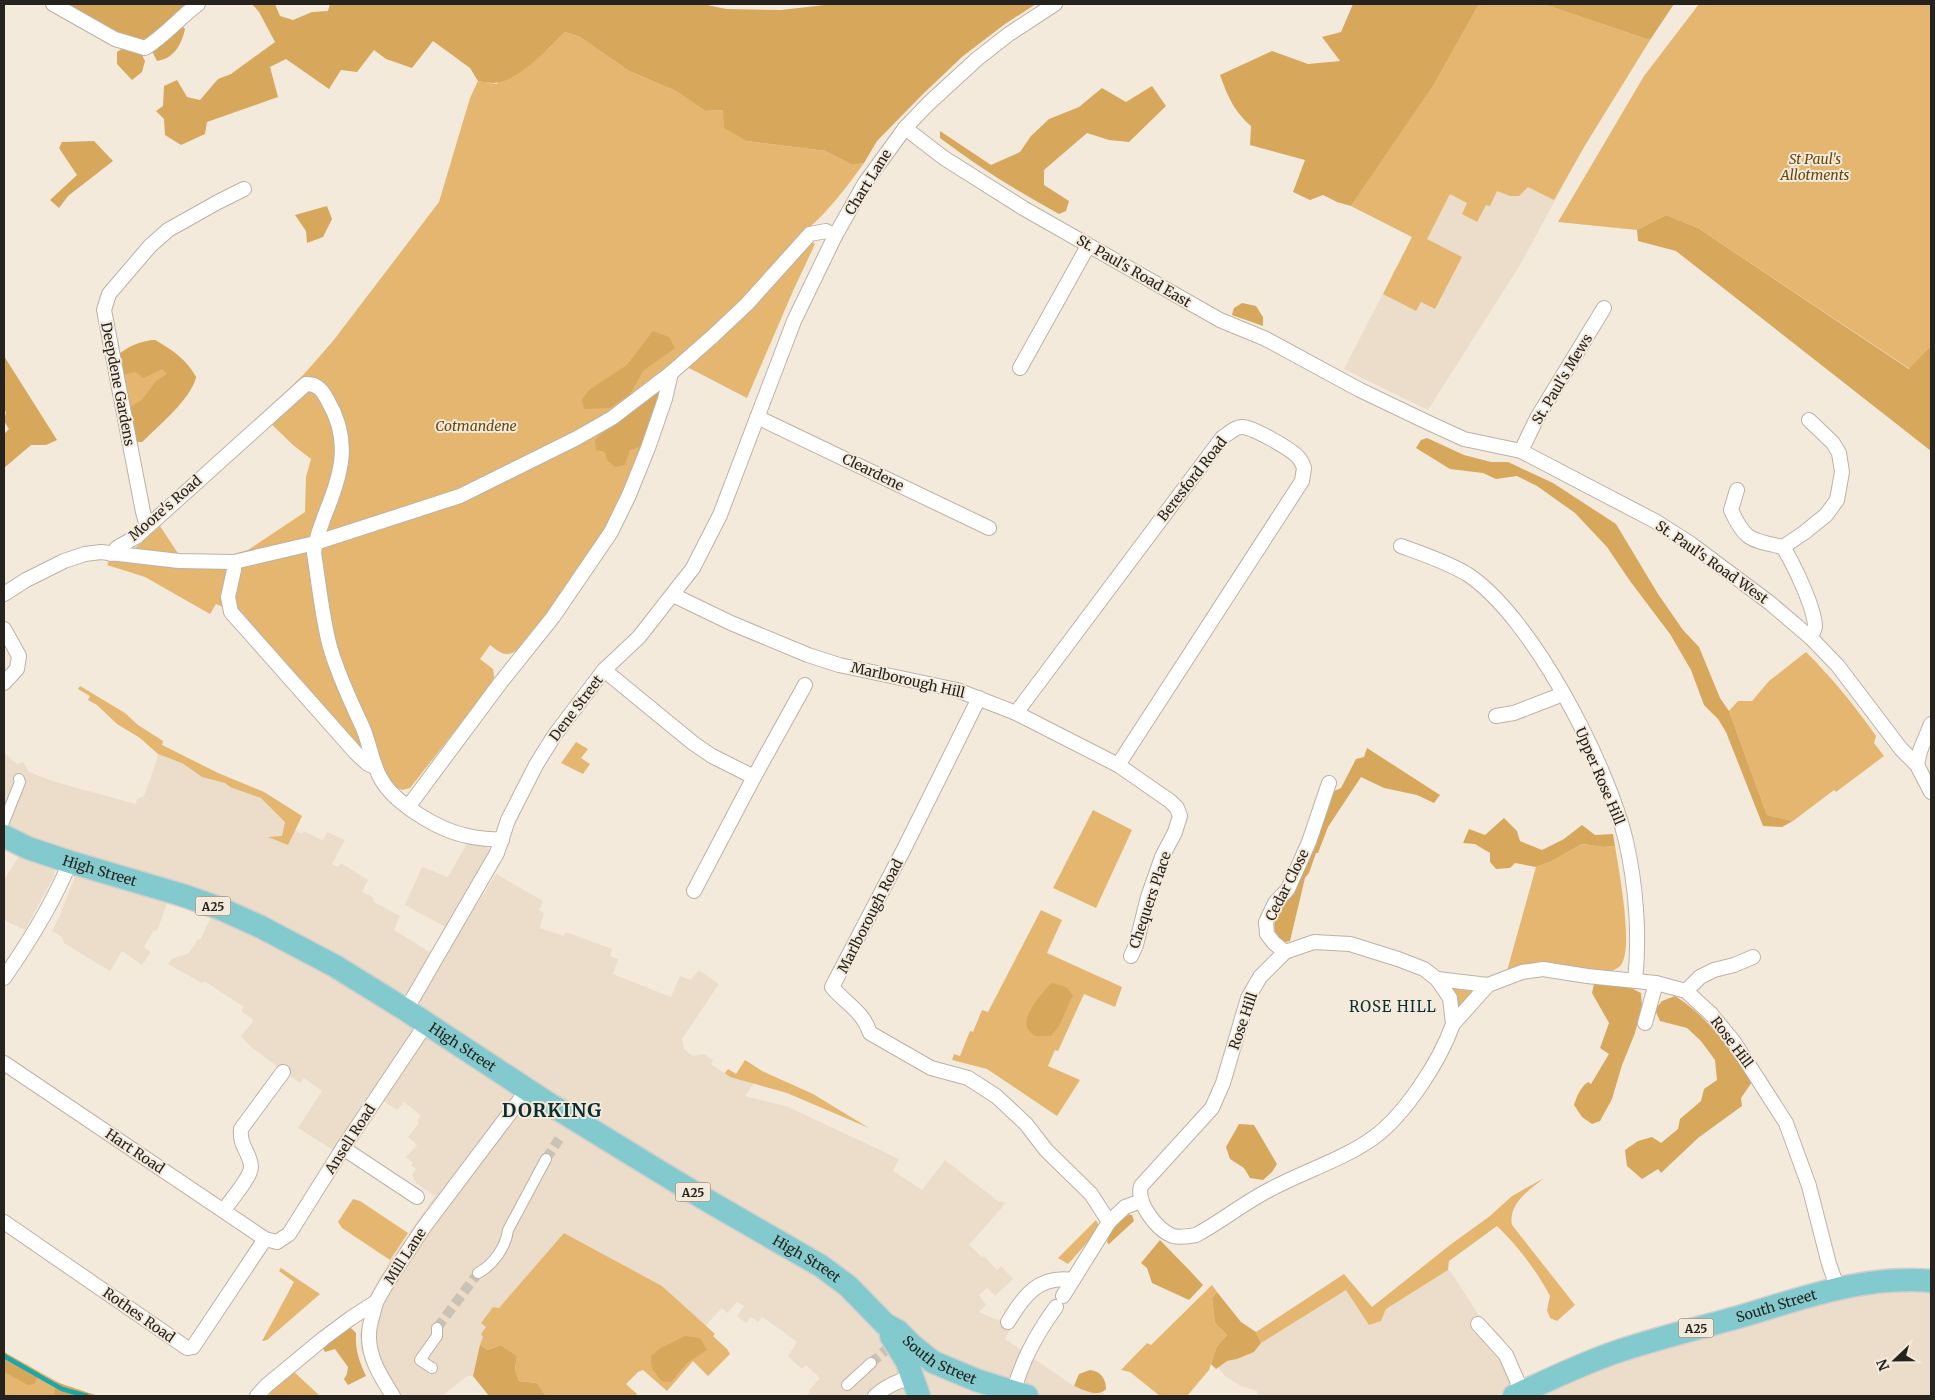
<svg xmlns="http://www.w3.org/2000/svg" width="1935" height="1400" viewBox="0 0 1935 1400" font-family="Merriweather,serif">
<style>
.built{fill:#ebddc9}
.green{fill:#e4b66f}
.forest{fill:#d7a75c}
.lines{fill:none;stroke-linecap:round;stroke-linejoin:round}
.stream{stroke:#1aa8ac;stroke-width:4.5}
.pedestrian-tunnel{stroke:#cbc2b6;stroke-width:10;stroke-dasharray:10 5;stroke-linecap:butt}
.pedestrian-casing{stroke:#bbb2a6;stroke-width:12}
.minor-casing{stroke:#bbb2a6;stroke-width:16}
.primary-casing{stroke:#cfcfce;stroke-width:25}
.pedestrian{stroke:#fff;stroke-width:10}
.minor{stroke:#fff;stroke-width:14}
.primary{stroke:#82cacd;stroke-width:22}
.labels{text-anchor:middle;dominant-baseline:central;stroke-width:4;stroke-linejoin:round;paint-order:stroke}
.shield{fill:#f4eadc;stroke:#645f57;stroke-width:1}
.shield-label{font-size:12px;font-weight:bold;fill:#26231e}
.park-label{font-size:14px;font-style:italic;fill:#67470a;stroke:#f4eadc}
.street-label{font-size:14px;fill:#26231e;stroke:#f4eadc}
.neighbourhood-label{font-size:15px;letter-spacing:1px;fill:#0b2f30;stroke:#f4eadc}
.district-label{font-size:19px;font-weight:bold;letter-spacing:1px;fill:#0b2f30;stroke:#f4eadc}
</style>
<rect width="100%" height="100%" fill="#f4eadc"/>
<!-- built -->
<g class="built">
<polygon points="1479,4 1543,4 1650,40 1584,147 1520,265 1428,410 1344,369 1412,237 1351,206"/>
<polygon points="162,745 218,773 264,792 302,816 295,830 302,834 304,831 323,841 327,832 345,840 332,864 338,867 341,863 368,880 362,892 373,897 374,902 400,916 394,930 431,953 409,997 329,953 33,838 4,824 4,753 17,764 23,762 29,772 55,782 136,804 137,799 144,796"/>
<polygon points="469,840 486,846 492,851 447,928 405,905 422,867 448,877"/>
<polygon points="19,856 51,868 55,871 54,876 25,930 4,920 4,880"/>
<polygon points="76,874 168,901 157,931 154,930 144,947 151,952 142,965 122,951 110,971 64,943 62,937 52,931 60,915"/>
<polygon points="496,874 543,901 539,910 544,913 540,928 564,936 566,932 612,949 610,956 618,959 613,974 671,997 680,976 691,980 699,970 719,984 682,1039 684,1049 693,1056 704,1054 713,1060 711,1064 724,1073 728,1069 736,1074 745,1060 762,1071 745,1096 786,1106 899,1159 893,1171 922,1190 945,1160 998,1201 1006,1203 969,1245 982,1257 984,1256 997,1270 1001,1266 1013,1279 995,1296 987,1288 979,1295 986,1305 979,1312 1012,1326 1005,1339 1011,1343 1074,1386 1098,1394 1103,1393 1104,1396 806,1396 810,1392 809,1390 820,1378 806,1365 802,1369 788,1356 797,1342 767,1320 762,1317 758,1322 751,1317 746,1323 737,1316 744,1306 737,1302 727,1313 722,1308 705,1326 662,1286 564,1233 499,1308 493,1307 481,1323 486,1327 473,1376 467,1376 442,1396 384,1396 361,1351 360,1335 370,1295 390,1260 435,1196 416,1183 412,1175 416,1169 411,1165 413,1163 406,1157 417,1145 408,1137 419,1123 417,1121 421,1116 404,1102 397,1110 370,1092 333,1150 298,1128 322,1091 304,1078 300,1083 251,1047 241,1036 254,1020 241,1011 244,1007 204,981 202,983 168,964 172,959 189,953 198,939 200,940 214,911 409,1020 465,907 476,906"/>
<polygon points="1448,1270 1451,1272 1478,1314 1503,1338 1510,1350 1533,1396 1258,1396 1257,1391 1241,1386 1226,1377 1218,1367 1227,1361 1237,1359 1254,1352 1261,1343 1346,1290 1381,1321 1386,1309"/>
<polygon points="1897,1283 1931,1290 1931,1396 1534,1396 1634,1354"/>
</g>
<!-- green -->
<g class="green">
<polygon points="1479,4 1543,4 1650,40 1584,147 1554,200 1528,187 1519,196 1510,196 1497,191 1490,206 1486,205 1477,222 1462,214 1467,203 1450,194 1427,239 1462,257 1435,309 1421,302 1416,311 1383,294 1412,237 1351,206 1433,86"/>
<polygon points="1699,4 1931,4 1931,346 1910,369 1698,228 1666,215 1637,230 1558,222 1644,76"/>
<path d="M565,32l15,5 49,34 47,20 29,20 19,-1 23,31 79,10 26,14 12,-2c-18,25 -36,49 -59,68l7,11 3,2 -22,47 -46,107 -58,-30 -11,6 -19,19 1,8 -29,85 -37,64 -70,95c-15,12 -19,12 -34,0l-10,14 13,10 1,8 -3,8 -81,103 -8,2 -9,-4 -154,-172 -23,-10 -6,10 -65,-37 -38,-12 3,-5 24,-11 26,-23 19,29h51l18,-5 57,-38 1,-35 5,-18 -18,-14 -31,-30 43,-42 28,-32 106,-139 31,-104 8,-17 18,3 52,-35z"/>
<path d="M155,340c17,10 31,19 41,37 -5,22 -38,49 -54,65h-5l-19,-87c11,-9 23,-14 37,-15z"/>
<path d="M1806,652c26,26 49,54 70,84l-2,7 10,13 -48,36 -2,-2 -41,31 -26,-6 -38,-104 9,-10h14l17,-20z"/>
<polygon points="80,686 125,713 138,725 163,741 162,745 218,773 264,792 302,816 288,845 268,837 282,836 285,822 261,798 230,787 225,783 202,777 182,763 158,754 140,738 117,724 97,705 88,700 90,696 78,689"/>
<polygon points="576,742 588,749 581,758 590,764 583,774 561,763"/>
<polygon points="1093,810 1132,830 1096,908 1053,888"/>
<path d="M1582,844l22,3 11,-1c4,25 17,94 8,115 -2,7 -9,9 -15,11l-101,-1 29,-104 16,-6z"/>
<polygon points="1041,910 1062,920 1047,953 1122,987 1115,1007 1084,994 1058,1051 1055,1050 1048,1066 1080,1080 1057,1116 987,1069 952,1060 954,1054 960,1056 970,1031 973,1032 982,1010 988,1012"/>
<polygon points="1451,988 1475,991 1458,1009"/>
<polygon points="745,1060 762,1071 813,1094 869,1128 787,1093 730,1077 725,1073 728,1069 736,1074"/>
<path d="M1544,1178c-15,12 -36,26 -32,47l63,80 -18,16 -7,-3 -3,-8 3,-14c-14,-26 -32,-50 -53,-70l-48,35 -1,9 -62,39 -5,12 -12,4 -23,-35 -85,53 -5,-11 88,-58 28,33 78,-62 40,-29 22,-20z"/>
<polygon points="353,1199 360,1201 408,1233 390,1260 342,1228 338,1222"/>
<polygon points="1096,1220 1099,1226 1094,1235 1068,1264 1058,1258"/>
<polygon points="564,1233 662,1286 715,1334 713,1336 727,1349 730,1354 708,1376 693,1361 667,1391 643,1370 638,1372 626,1384 637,1394 635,1396 546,1396 537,1383 519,1381 515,1369 517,1356 501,1345 488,1350 480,1345 483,1337 481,1334 486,1327 481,1323 493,1307 499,1308"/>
<polygon points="281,1268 320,1294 267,1340 262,1341 294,1282 279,1271"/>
<polygon points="1212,1285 1217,1292 1212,1298 1215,1323 1227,1335 1217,1346 1209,1370 1187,1396 1160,1396 1130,1372 1121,1370 1147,1343 1151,1345"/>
<polygon points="4,1352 65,1386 98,1396 4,1396"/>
<polygon points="293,1371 320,1396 272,1396 268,1393"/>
</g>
<!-- forest -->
<g class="forest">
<polygon points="64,4 192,4 143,43 117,36"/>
<path d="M252,4h23l5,12 13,4 19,-8 16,-1 2,-7h373l23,5 55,1 52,-6h203l-31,20 -42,32 -40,38 -46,47 -13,22 -12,2 -26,-14 -79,-10 -23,-13 -1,-18 -18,1 -29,-20 -47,-20 -49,-34 -15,-5c-15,15 -49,51 -71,51 -5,0 -11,-1 -16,-2l-8,-13 -37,-27 -21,27 -26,-9 -12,-9 -17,22 -16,-2 -12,19 -43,-30 -16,8 8,30 -71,25 -2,12 -24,11 -16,-10 -1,-16 -8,-8 7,-5 1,-20 13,-6 10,17 13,3 18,-21 13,-5 44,-32 -16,-30z"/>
<path d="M1353,4h126l-46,82 -82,120 -14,-4 -14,-7 -13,5 -17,-8 12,-32 -55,-15 1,-19c-17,-15 -23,-29 -31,-51l52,-24 36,13 32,-3 -18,-24 19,-5z"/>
<polygon points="1543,4 1674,4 1650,40"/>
<path d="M181,25l4,4c-4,17 -11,29 -28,32l-5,-10z"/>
<polygon points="123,48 142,55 145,61 142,72 132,80 117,64 117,52"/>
<path d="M1152,86l14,20 -37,36 -20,-2 -22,-7 -43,37v15l25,16 -3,10 -7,3c-42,-23 -81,-47 -119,-76v-7l51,34 29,-13 11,-16 18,-17 30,-12 23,-19 24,14z"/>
<polygon points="94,141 113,161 68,196 59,208 50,200 77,175 59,148 62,142"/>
<polygon points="327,206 332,219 323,237 307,243 306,231 295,215"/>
<polygon points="1666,215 1698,228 1909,369 1931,346 1931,451 1676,251 1638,241 1637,230"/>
<polygon points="1242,303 1256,306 1263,317 1263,326 1232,315 1234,308"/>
<polygon points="653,331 669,337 675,348 643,371 630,394 610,408 584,409 582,400 589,390 627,365"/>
<path d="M155,340c17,10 31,19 41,37 -5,22 -38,49 -54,65h-5l-7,-35 12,-7 14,-19 11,-7 -5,-5 -18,9 -9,-6 -12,3 -5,-20c11,-9 23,-14 37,-15z"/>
<polygon points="4,356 57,440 46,445 31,445 4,468 4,434 9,429 4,421 6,412 4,410"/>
<path d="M658,393l2,8 -14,44 -16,5 -5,15 -10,2 -8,-7 -2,-8 -9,-2 -1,-10c20,-18 40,-35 63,-47z"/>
<polygon points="1427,438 1464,455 1491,462 1508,462 1553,483 1616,524 1658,594 1683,630 1699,647 1720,698 1729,711 1767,815 1793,821 1782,827 1763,826 1726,732 1718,719 1704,705 1691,670 1670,634 1630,581 1607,547 1575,513 1537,486 1517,476 1496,479 1483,473 1450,469 1416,448 1421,440"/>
<path d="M1367,748l73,47 -6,8 -17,-8 -33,-7 -23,-11 -33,50 -10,26h-2l-7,20 -4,5 -15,63 -4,1 -8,-2c-10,-18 2,-33 15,-45l39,-103 9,-4 15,-29 8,-2z"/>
<polygon points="1504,818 1517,831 1520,841 1542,850 1564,839 1582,825 1595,835 1613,834 1615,846 1604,847 1582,844 1552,861 1536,867 1515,863 1510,868 1496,869 1490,862 1490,853 1475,844 1463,843 1469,829 1485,835"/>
<path d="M1600,982l31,6 10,5 1,14 -7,26 -13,32 -10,34 -12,22 -8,3 -10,-7 -8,-12c3,-9 6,-17 14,-23l3,2 18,-30 -9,-6 9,-25 -17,-30 2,-9z"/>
<path d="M1052,983l14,4 7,8 -14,31 -8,10h-16c-3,-2 -7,-6 -8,-9 -5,-11 17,-37 25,-44z"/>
<path d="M1675,996c34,21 55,54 77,86l-11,16 1,8 -44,32 -37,35 -3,-4 -16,10 -15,-13 -2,-16 13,-9 14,-4 9,6 17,-14 2,-10 21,-18 3,-12 13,-9 -2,-20 -14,-19 -14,-13 -27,-7 -5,-11 7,-9z"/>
<polygon points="1239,1124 1254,1125 1277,1164 1272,1172 1263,1180 1250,1178 1244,1168 1230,1159 1226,1147"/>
<polygon points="1126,1214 1132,1215 1134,1221 1109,1244 1107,1243 1111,1226"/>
<path d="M1160,1240c14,15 29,29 43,45l-14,15 -37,-17 -5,-15 -6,-5z"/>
<polygon points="1217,1292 1241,1322 1256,1332 1261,1343 1254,1352 1237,1359 1227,1361 1216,1369 1211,1364 1217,1346 1227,1335 1215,1323 1212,1298"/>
<path d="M349,1326l7,7c-1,17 3,28 10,43l-18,9 -4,-6 3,-5 1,-7 -13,-18 -10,3 -4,-7z"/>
<polygon points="685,1336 700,1338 707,1350 687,1363 671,1382 661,1381 652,1368 651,1356 661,1348"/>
<polygon points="480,1345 488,1350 501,1345 517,1356 515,1369 519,1381 537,1383 546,1396 489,1396 473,1376"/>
<polygon points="4,1352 40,1373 34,1384 28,1385 4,1372"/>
<path d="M1090,1370c10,1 16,8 16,19 -8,9 -22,1 -32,-3l5,-12z"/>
<polygon points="56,1382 98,1396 54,1396"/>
</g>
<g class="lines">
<!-- stream -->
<polyline class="stream" points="4,1356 62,1389 87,1396"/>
<!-- pedestrian-tunnel -->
<g class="pedestrian-tunnel">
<polyline points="546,1159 559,1139"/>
<polyline points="437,1328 478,1273"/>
<polyline points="871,1363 887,1349"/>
</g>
<defs>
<g id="pedestrian">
<polyline points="4,822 20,782 19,779"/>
<path d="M478,1273c15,-8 28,-26 30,-43l38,-71"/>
<polyline points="432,1368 420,1360 437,1336 437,1328"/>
<polyline points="847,1385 871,1363"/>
</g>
<g id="minor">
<path d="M53,4l62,35 30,9c20,-12 34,-30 53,-44"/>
<polyline points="905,128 944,158 1023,208 1220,320 1266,339 1360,390 1429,423 1464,439 1521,451 1655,521 1691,544 1770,603 1811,638 1838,666 1901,749 1917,765 1931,792"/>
<polyline points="1020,368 1088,246"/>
<polyline points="757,417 989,528"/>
<polyline points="1521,451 1537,418 1604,308"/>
<path d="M1737,490l-6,20c14,31 20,30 52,37 10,16 32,61 32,80 -1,3 -3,8 -4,11"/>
<polyline points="147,526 143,512 104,310 109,294 150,246 168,230 218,202 244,189"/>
<path d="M1401,546c22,8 46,16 66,28 66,43 141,192 159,267 10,44 14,95 9,140"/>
<polyline points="1783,547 1805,532 1826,515 1837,500 1842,472 1839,453 1833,443 1809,420"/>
<path d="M111,554l7,-7 18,-10 170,-153c11,-1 17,7 22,17 23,39 14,72 -2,111 -5,14 -11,27 -12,41 5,31 8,64 16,94 8,28 21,55 33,81 7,17 9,35 18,51 14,25 59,52 87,57 11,3 23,3 34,4"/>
<polyline points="234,562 234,570 228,597 231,612 355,752 368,764 375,767"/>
<polyline points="4,594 26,580 64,561 85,554 101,552 179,561 234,562 315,543 460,496 577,438 612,418 671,373 712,337 747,304 810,234 826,231 835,236"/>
<polyline points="673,595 731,623 808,655 839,665 957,690 1016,713 1118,765 1170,801 1177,808 1180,816 1175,832 1162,857 1148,897 1136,945 1131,956"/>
<polyline points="4,629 19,656 17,669 4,683"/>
<polyline points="604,670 693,743 712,756 754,777"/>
<path d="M979,698l-75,151 -72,138c14,17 31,24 38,46l61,35 37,10 28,18 30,28 20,26 45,44 18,28"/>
<path d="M1016,713l206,-275c6,-4 14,-12 21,-11 11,1 48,22 55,30 3,3 5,8 6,11l-2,13 -184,284"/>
<polyline points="1496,716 1514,713 1563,694"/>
<polyline points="1917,765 1920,751 1931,724"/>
<polyline points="408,807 501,682 553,617 611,532 629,495 648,448 665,399 671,373"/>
<polyline points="694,891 754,777 805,685"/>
<polyline points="1285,952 1274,943 1267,934 1266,922 1275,903 1288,889 1309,842 1329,783"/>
<path d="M4,978c25,-36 49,-74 66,-116"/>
<polyline points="1437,979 1488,985"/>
<polyline points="1686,991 1700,977 1714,970 1734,965 1753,957"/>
<polyline points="406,1010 497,853 508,820 536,765 554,736 604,670 639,637 693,568 720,515 794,321 835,236 865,183 905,128 928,104 977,59 1009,34 1055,4"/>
<polyline points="1645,1023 1656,983"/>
<path d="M1453,1024c-13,37 -48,91 -80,114 -31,22 -69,33 -102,51 -26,13 -49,32 -75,46 -6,1 -16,3 -23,1 -16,-6 -37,-33 -32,-50l71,-78 11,-25 25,-85 12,-21 25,-25 29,-10 36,2 48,15 26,10 13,10 13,19 3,26 35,-39 34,-13 21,-3 44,7 69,7 30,8 25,23 23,28 52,81 23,63 20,78 9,25"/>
<polyline points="4,1063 265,1239 277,1242 289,1234 343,1148 426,1024"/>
<polyline points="343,1148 417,1197"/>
<path d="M224,1210c6,-9 27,-33 27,-43 0,-13 -12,-21 -10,-38l42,-57"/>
<polyline points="4,1222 187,1348 193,1347 265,1239"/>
<polyline points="1063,1296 1109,1222 1125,1207 1141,1201"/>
<path d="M376,1302c-2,10 -7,22 -7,32 -1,23 12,43 24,62"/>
<path d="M1008,1322c16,-27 31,-47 65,-42"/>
<polyline points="1478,1324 1506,1355 1522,1392"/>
<path d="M1014,1391c8,-32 23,-58 42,-84"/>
<polyline points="257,1396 266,1386 324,1338 351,1318 376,1302 388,1281 424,1227 528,1089"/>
<path d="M875,1396c10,-9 25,-16 38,-19"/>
</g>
<g id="primary">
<path id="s1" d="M4,836l24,12 42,14 112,33 37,13 42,19 74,39 71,44 137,90 114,70 53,32 111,64 27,20 37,38 13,7 14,14 21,17 43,18 51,16"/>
<polyline points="891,1336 907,1362 919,1396"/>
<path id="s2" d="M1514,1396c34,-16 69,-33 105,-45 39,-13 80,-23 120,-34 64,-19 125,-42 192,-36"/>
</g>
</defs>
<!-- pedestrian casing -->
<use href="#pedestrian" class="pedestrian-casing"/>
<!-- minor casing -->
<use href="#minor" class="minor-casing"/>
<!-- primary casing -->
<use href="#primary" class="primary-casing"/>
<!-- pedestrian -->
<use href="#pedestrian" class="pedestrian"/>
<!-- minor -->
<use href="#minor" class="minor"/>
<!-- primary -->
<use href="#primary" class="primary"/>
</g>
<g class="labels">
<!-- shield labels -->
<g class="shield">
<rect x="195.5" y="896.5" width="35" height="19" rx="4"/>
<rect x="675.5" y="1182.5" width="35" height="19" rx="4"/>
<rect x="1678.5" y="1318.5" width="35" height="19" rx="4"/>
</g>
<g class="shield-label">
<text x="213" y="906">A25</text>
<text x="693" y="1192">A25</text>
<text x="1696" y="1328">A25</text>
</g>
<!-- park labels -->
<g class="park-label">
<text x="1815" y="159">St Paul's<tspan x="1815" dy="16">Allotments</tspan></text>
<text x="476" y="426">Cotmandene</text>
</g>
<!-- street labels -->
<g class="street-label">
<text transform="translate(868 182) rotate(-58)">Chart Lane</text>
<text transform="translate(1134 271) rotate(30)">St. Paul's Road East</text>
<text transform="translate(1562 379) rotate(-59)">St. Paul's Mews</text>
<text transform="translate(118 384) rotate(79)">Deepdene Gardens</text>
<text transform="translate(873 472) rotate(26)">Cleardene</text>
<text transform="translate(1192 479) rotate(-52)">Beresford Road</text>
<text transform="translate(165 508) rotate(-41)">Moore's Road</text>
<text transform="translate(1712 562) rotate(35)">St. Paul's Road West</text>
<text transform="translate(908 680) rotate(13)">Marlborough Hill</text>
<text transform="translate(576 708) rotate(-53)">Dene Street</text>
<text transform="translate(1600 776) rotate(67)">Upper Rose Hill</text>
<text stroke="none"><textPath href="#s1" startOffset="102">High Street</textPath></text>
<text transform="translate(1287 885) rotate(-63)">Cedar Close</text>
<text transform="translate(1150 900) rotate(-71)">Chequers Place</text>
<text transform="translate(870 916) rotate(-63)">Marlborough Road</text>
<text transform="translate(1243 1021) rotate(-71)">Rose Hill</text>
<text transform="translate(1732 1042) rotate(53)">Rose Hill</text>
<text stroke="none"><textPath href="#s1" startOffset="508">High Street</textPath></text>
<text transform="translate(350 1139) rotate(-57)">Ansell Road</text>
<text transform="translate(135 1151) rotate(34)">Hart Road</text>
<text transform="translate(405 1256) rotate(-57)">Mill Lane</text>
<text stroke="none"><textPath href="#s1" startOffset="912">High Street</textPath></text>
<text stroke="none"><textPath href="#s2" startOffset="278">South Street</textPath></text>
<text transform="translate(139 1315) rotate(35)">Rothes Road</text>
<text stroke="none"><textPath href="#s1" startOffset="1081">South Street</textPath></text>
</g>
<!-- neighbourhood labels -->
<g class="neighbourhood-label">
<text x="1393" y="1006">ROSE HILL</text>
</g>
<!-- district labels -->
<g class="district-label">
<text x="552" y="1110">DORKING</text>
</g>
</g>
<!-- border -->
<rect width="1935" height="1400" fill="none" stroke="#26231e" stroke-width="10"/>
<!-- north arrow -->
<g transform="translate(1895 1360) rotate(248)" stroke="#f4eadc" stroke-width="4" paint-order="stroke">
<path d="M0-4L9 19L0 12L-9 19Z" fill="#26231e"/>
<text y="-8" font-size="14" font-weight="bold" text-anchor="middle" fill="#26231e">N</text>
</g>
</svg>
